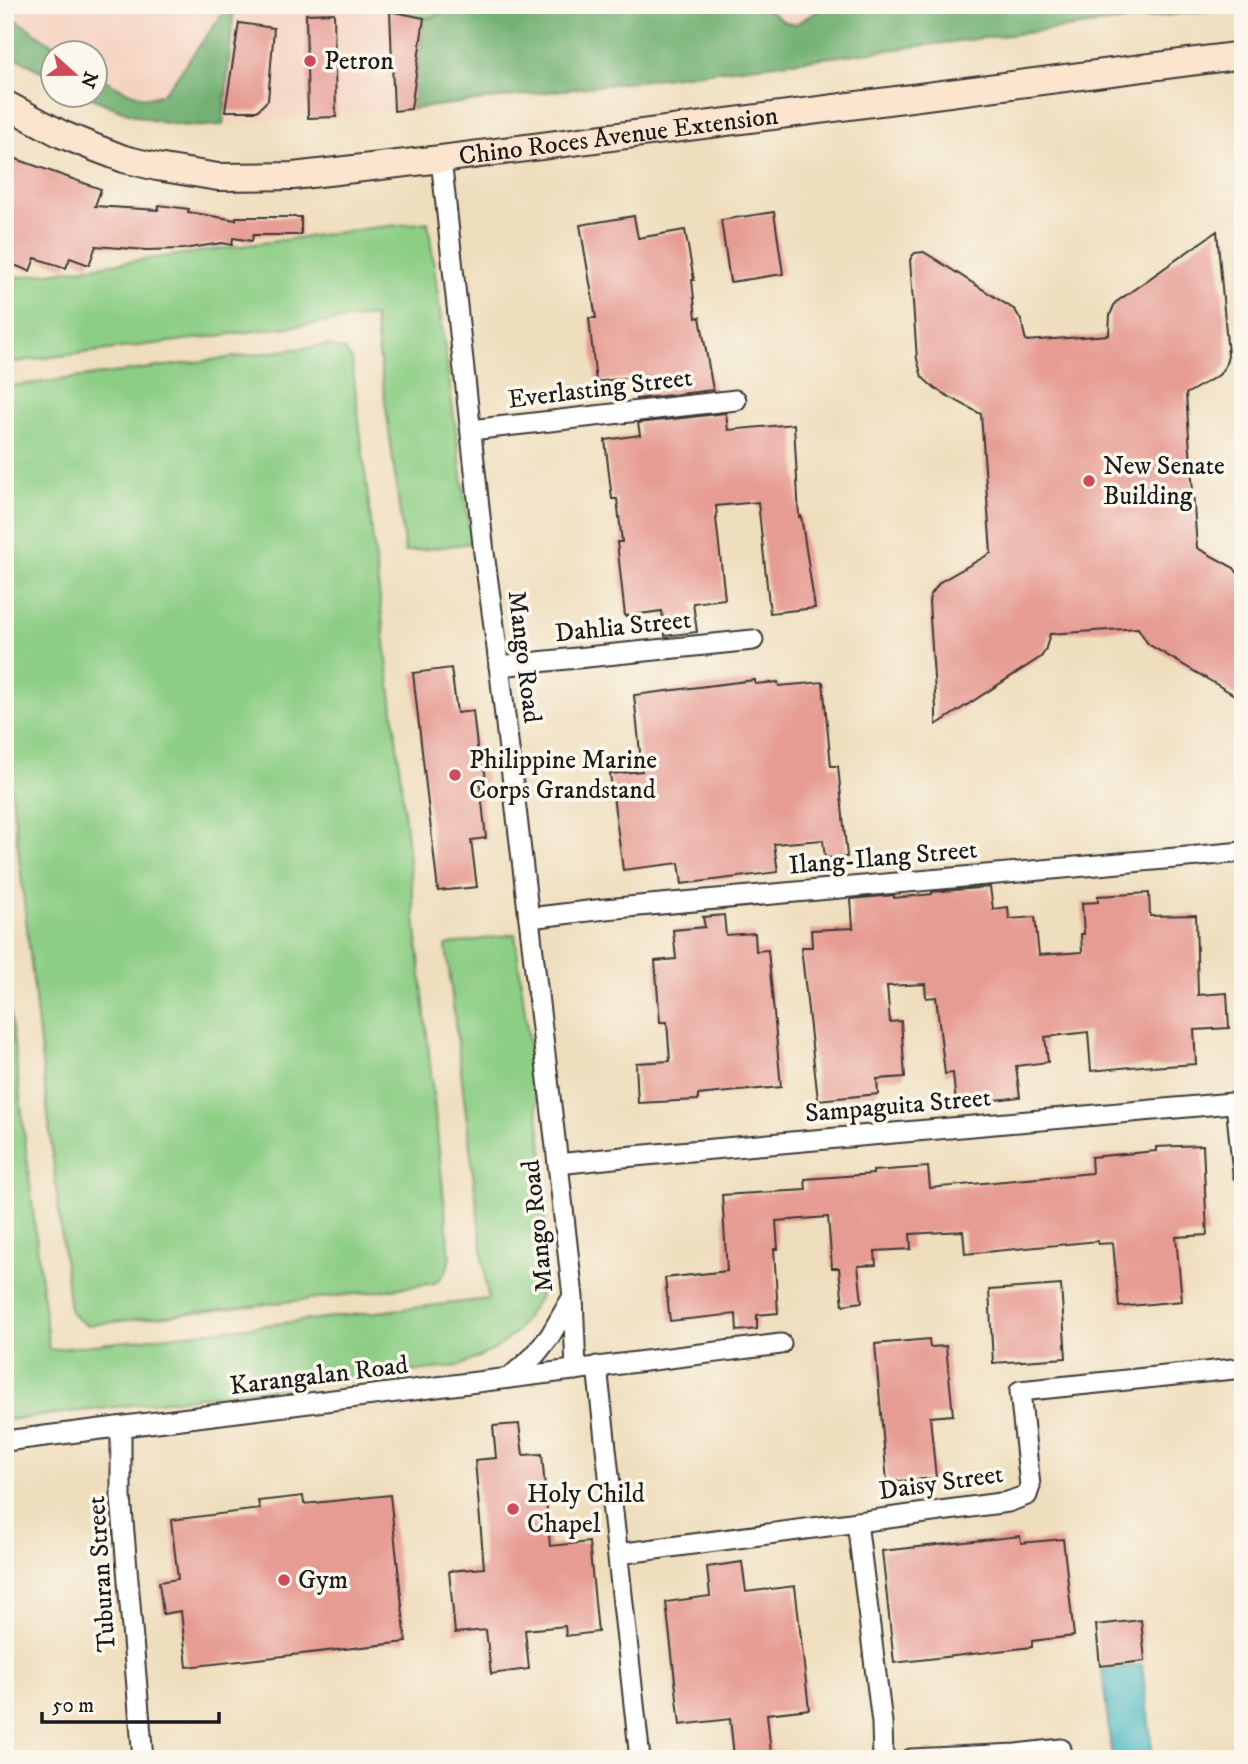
<svg xmlns="http://www.w3.org/2000/svg" width="1248" height="1764" viewBox="0 0 1248 1764" font-family="'IM FELL DW Pica',serif">
<style>
.built{fill:#f5d3c1}
.green{fill:#8dce85;stroke:#547550;stroke-width:2}
.forest{fill:#72b172;stroke:#476647;stroke-width:2}
.water{fill:#47b7bf;stroke:#326a6e;stroke-width:2}
.building{fill:#e69b93}
.lines{fill:none;stroke-linecap:round;stroke-linejoin:round}
.minor-casing{stroke:#3c3934;stroke-width:23}
.secondary-casing{stroke:#3c3934;stroke-width:30}
.minor{stroke:#fff;stroke-width:19}
.secondary{stroke:#fce5cf;stroke-width:26}
.poi-dot{fill:#d1495b;stroke:#fbf7ec;stroke-width:2.5}
.labels{text-anchor:middle;dominant-baseline:central;stroke-width:7;stroke-linejoin:round;paint-order:stroke}
.poi-label{font-size:26px;fill:#1c1c1c;stroke:#fbf7ec;text-anchor:start}
.street-label{font-size:26px;fill:#1c1c1c;stroke:#fbf7ec}
</style>
<rect width="100%" height="100%" fill="#fbf7ec"/>
<filter id="ink" filterUnits="userSpaceOnUse"><feTurbulence type="fractalNoise" baseFrequency=".0143" numOctaves="2"/><feDisplacementMap in="SourceGraphic" scale="14" xChannelSelector="R" yChannelSelector="G"/><feConvolveMatrix kernelMatrix="1 2 1 2 8 2 1 2 1" color-interpolation-filters="sRGB"/></filter>
<filter id="wash" filterUnits="userSpaceOnUse"><feTurbulence type="fractalNoise" baseFrequency=".00686" numOctaves="4" result="noise"/><feDisplacementMap in="SourceGraphic" scale="28" xChannelSelector="R" yChannelSelector="G"/><feGaussianBlur stdDeviation="1.57" result="paint"/><feColorMatrix in="noise" values="0 0 0 0 0 0 0 0 0 0 0 0 0 0 0 0 0 1.4 0 .05"/><feComposite in="paint" operator="in"/></filter>
<g filter="url(#wash)">
<rect width="100%" height="100%" fill="#efdebd"/>
<!-- built -->
<polygon class="built" points="5,5 1243,5 1243,6 411,109 191,126 141,118 105,104 86,95 94,94 94,52 52,52 52,77 5,52"/>
<!-- green -->
<g class="green">
<path d="M391,5h60c-18,21 -37,11 -61,6z"/>
<polygon points="428,222 471,543 405,552 374,316 5,363 5,279 370,228"/>
<polygon points="326,345 345,350 352,361 398,753 450,1258 446,1272 435,1283 372,1292 87,1325 77,1319 70,1311 5,732 5,387"/>
<polygon points="515,934 545,1171 545,1277 539,1298 515,1333 494,1350 459,1366 5,1420 5,966 49,1350 488,1299 446,945"/>
</g>
<!-- forest -->
<g class="forest">
<path d="M229,5h5l-11,120c-11,0 -22,2 -33,1 -37,-2 -71,-15 -104,-31l8,-1 1,-20c15,8 46,30 64,21 5,-2 9,-7 13,-12z"/>
<path d="M451,5h310l22,16 12,3 23,-13 6,-6 419,1 -832,103 13,-91c12,0 19,-4 27,-13z"/>
<polygon points="5,12 63,52 52,52 52,77 5,52"/>
</g>
<!-- water -->
<polygon class="water" points="1142,1665 1153,1757 1112,1759 1102,1670"/>
<g id="blocks">
<!-- building -->
<g class="building">
<polygon points="390,11 424,18 411,109 394,111"/>
<polygon points="334,13 336,117 308,118 306,14"/>
<polygon points="239,23 274,28 268,100 257,111 225,111"/>
<polygon points="5,155 101,189 95,206 158,210 159,205 189,209 188,212 236,220 236,217 301,217 301,235 253,235 252,241 233,238 232,245 222,243 183,249 146,250 96,246 89,265 70,258 66,268 35,258 30,271 5,262"/>
<polygon points="774,212 783,274 730,282 721,220"/>
<polygon points="634,216 638,238 685,230 694,280 692,280 696,318 700,317 713,390 636,399 633,377 596,382 589,318 596,318 580,225"/>
<polygon points="1217,231 1228,355 1227,360 1225,366 1219,375 1186,394 1197,548 1234,568 1243,581 1243,700 1148,644 1138,628 1050,634 1045,651 1041,657 936,725 936,708 929,602 930,596 940,582 991,553 981,414 935,389 922,377 917,359 910,260 912,256 915,253 924,252 1015,310 1021,320 1026,341 1109,335 1110,315 1115,303"/>
<polygon points="726,413 728,430 794,424 799,517 801,516 815,608 770,613 758,502 716,506 717,518 716,518 725,599 693,603 697,632 665,636 662,611 625,616 617,542 622,542 617,499 612,499 605,440 640,435 638,423"/>
<polygon points="451,668 457,713 473,711 479,764 484,763 486,783 480,784 486,838 471,840 477,887 438,891 413,673"/>
<polygon points="755,680 755,684 778,682 779,686 823,682 831,766 838,766 847,857 825,858 823,840 774,844 778,872 682,884 679,863 623,870 610,774 642,771 634,695"/>
<polygon points="990,887 993,909 1008,907 1009,919 1035,917 1039,955 1082,952 1081,934 1084,934 1082,903 1098,902 1098,896 1149,893 1150,916 1196,915 1198,995 1227,993 1229,1028 1194,1030 1196,1064 1151,1067 1151,1065 1091,1071 1088,1032 1045,1037 1048,1062 1016,1066 1020,1097 956,1105 953,1073 945,1074 936,997 926,998 925,984 887,986 890,1022 901,1021 905,1077 877,1079 878,1094 818,1100 801,947 812,947 811,930 853,928 851,899 894,895 894,898 932,894 932,892"/>
<polygon points="724,915 726,935 755,933 756,951 768,950 781,1087 698,1095 698,1100 638,1103 636,1063 670,1061 667,1022 660,1022 655,961 676,959 673,930 705,927 703,917"/>
<polygon points="1203,1145 1207,1235 1176,1237 1182,1301 1119,1307 1113,1243 1098,1244 1098,1241 965,1254 963,1231 910,1234 911,1249 875,1251 876,1265 858,1266 862,1302 843,1305 839,1268 832,1268 828,1217 776,1221 778,1249 774,1249 778,1313 757,1315 757,1329 737,1331 736,1314 670,1321 665,1278 727,1271 722,1195 806,1190 805,1179 873,1174 873,1171 928,1167 930,1188 1092,1173 1091,1157 1156,1151 1156,1147"/>
<polygon points="1061,1285 1066,1358 993,1363 989,1290"/>
<polygon points="929,1339 930,1347 946,1346 953,1415 930,1417 936,1478 887,1482 875,1344"/>
<polygon points="519,1424 523,1455 542,1454 550,1546 589,1542 598,1632 566,1636 565,1626 525,1630 529,1669 491,1674 486,1630 455,1633 449,1571 484,1568 475,1460 496,1458 493,1426"/>
<polygon points="390,1495 406,1642 187,1667 181,1611 163,1614 159,1582 178,1579 171,1520 260,1509 258,1501 303,1496 304,1504"/>
<polygon points="1020,1536 1021,1543 1063,1539 1074,1636 1032,1641 1032,1647 894,1663 882,1551"/>
<polygon points="742,1562 746,1592 795,1586 809,1709 767,1714 771,1753 734,1756 730,1719 680,1725 666,1602 710,1596 707,1567"/>
<polygon points="1141,1620 1145,1661 1100,1666 1096,1625"/>
</g>
</g>
</g>
<g filter="url(#ink)">
<use href="#blocks" fill-opacity="0" stroke="#3c3934" stroke-width="2"/>
<g class="lines">
<defs>
<g id="minor">
<polyline points="441,159 484,553 497,648 558,1164 573,1297 576,1370"/>
<polyline points="471,430 736,400"/>
<polyline points="499,666 753,640"/>
<polyline points="529,918 605,909 1243,852"/>
<polyline points="1236,1103 1243,1173"/>
<polyline points="558,1164 623,1157 1243,1102"/>
<polyline points="597,1366 640,1759"/>
<polyline points="509,1378 535,1355 550,1336 572,1298"/>
<polyline points="121,1427 121,1497 143,1759"/>
<polyline points="5,1441 781,1344"/>
<polyline points="857,1522 882,1723 883,1759"/>
<polyline points="618,1554 1008,1502 1027,1495 1030,1486 1020,1391 1243,1368"/>
<polyline points="911,1759 1016,1754 1061,1749"/>
</g>
<g id="secondary">
<path id="s1" d="M5,104l56,30 32,13 31,12 33,8 61,10 75,-1 148,-17 802,-104"/>
</g>
</defs>
<!-- minor casing -->
<use href="#minor" class="minor-casing"/>
<!-- secondary casing -->
<use href="#secondary" class="secondary-casing"/>
<!-- minor -->
<use href="#minor" class="minor"/>
<!-- secondary -->
<use href="#secondary" class="secondary"/>
</g>
</g>
<!-- markers -->
<g class="poi-dot">
<circle cx="310" cy="61" r="7"/>
<circle cx="1089" cy="481" r="7"/>
<circle cx="455" cy="775" r="7"/>
<circle cx="513" cy="1509" r="7"/>
<circle cx="284" cy="1580" r="7"/>
</g>
<g class="labels">
<!-- poi labels -->
<g class="poi-label">
<text x="324" y="61">Petron</text>
<text x="1103" y="466">New Senate<tspan x="1103" dy="30">Building</tspan></text>
<text x="469" y="760">Philippine Marine<tspan x="469" dy="30">Corps Grandstand</tspan></text>
<text x="527" y="1494">Holy Child<tspan x="527" dy="30">Chapel</tspan></text>
<text x="298" y="1580">Gym</text>
</g>
<!-- street labels -->
<g class="street-label">
<text stroke="none"><textPath href="#s1" startOffset="630">Chino Roces Avenue Extension</textPath></text>
<text transform="translate(600 389) rotate(-7)">Everlasting Street</text>
<text transform="translate(623 627) rotate(-6)">Dahlia Street</text>
<text transform="translate(524 657) rotate(83)">Mango Road</text>
<text transform="translate(883 858) rotate(-5)">Ilang-Ilang Street</text>
<text transform="translate(898 1106) rotate(-5)">Sampaguita Street</text>
<text transform="translate(538 1226) rotate(-96)">Mango Road</text>
<text transform="translate(319 1376) rotate(-7)">Karangalan Road</text>
<text transform="translate(941 1483) rotate(-8)">Daisy Street</text>
<text transform="translate(102 1574) rotate(-94)">Tuburan Street</text>
</g>
</g>
<!-- margin -->
<rect width="1248" height="1764" fill="none" stroke="#fbf7ec" stroke-width="28"/>
<!-- north arrow -->
<g transform="translate(74 74) rotate(111)"><circle r="33" fill="#fbf7ec" stroke="#a29f99" stroke-width="2"/>
<path d="M0-5L12 26L0 18L-12 26Z" fill="#d1495b"/>
<text y="-10" font-size="19" font-weight="bold" text-anchor="middle" fill="#1c1c1c">N</text>
</g>
<!-- scale -->
<path d="M42 1712v10h177v-10" fill="none" stroke="#1c1c1c" stroke-width="3.5"/>
<text x="52" y="1712" font-size="21" fill="#1c1c1c" stroke="#fbf7ec" stroke-width="5" paint-order="stroke">50 m</text>
</svg>
